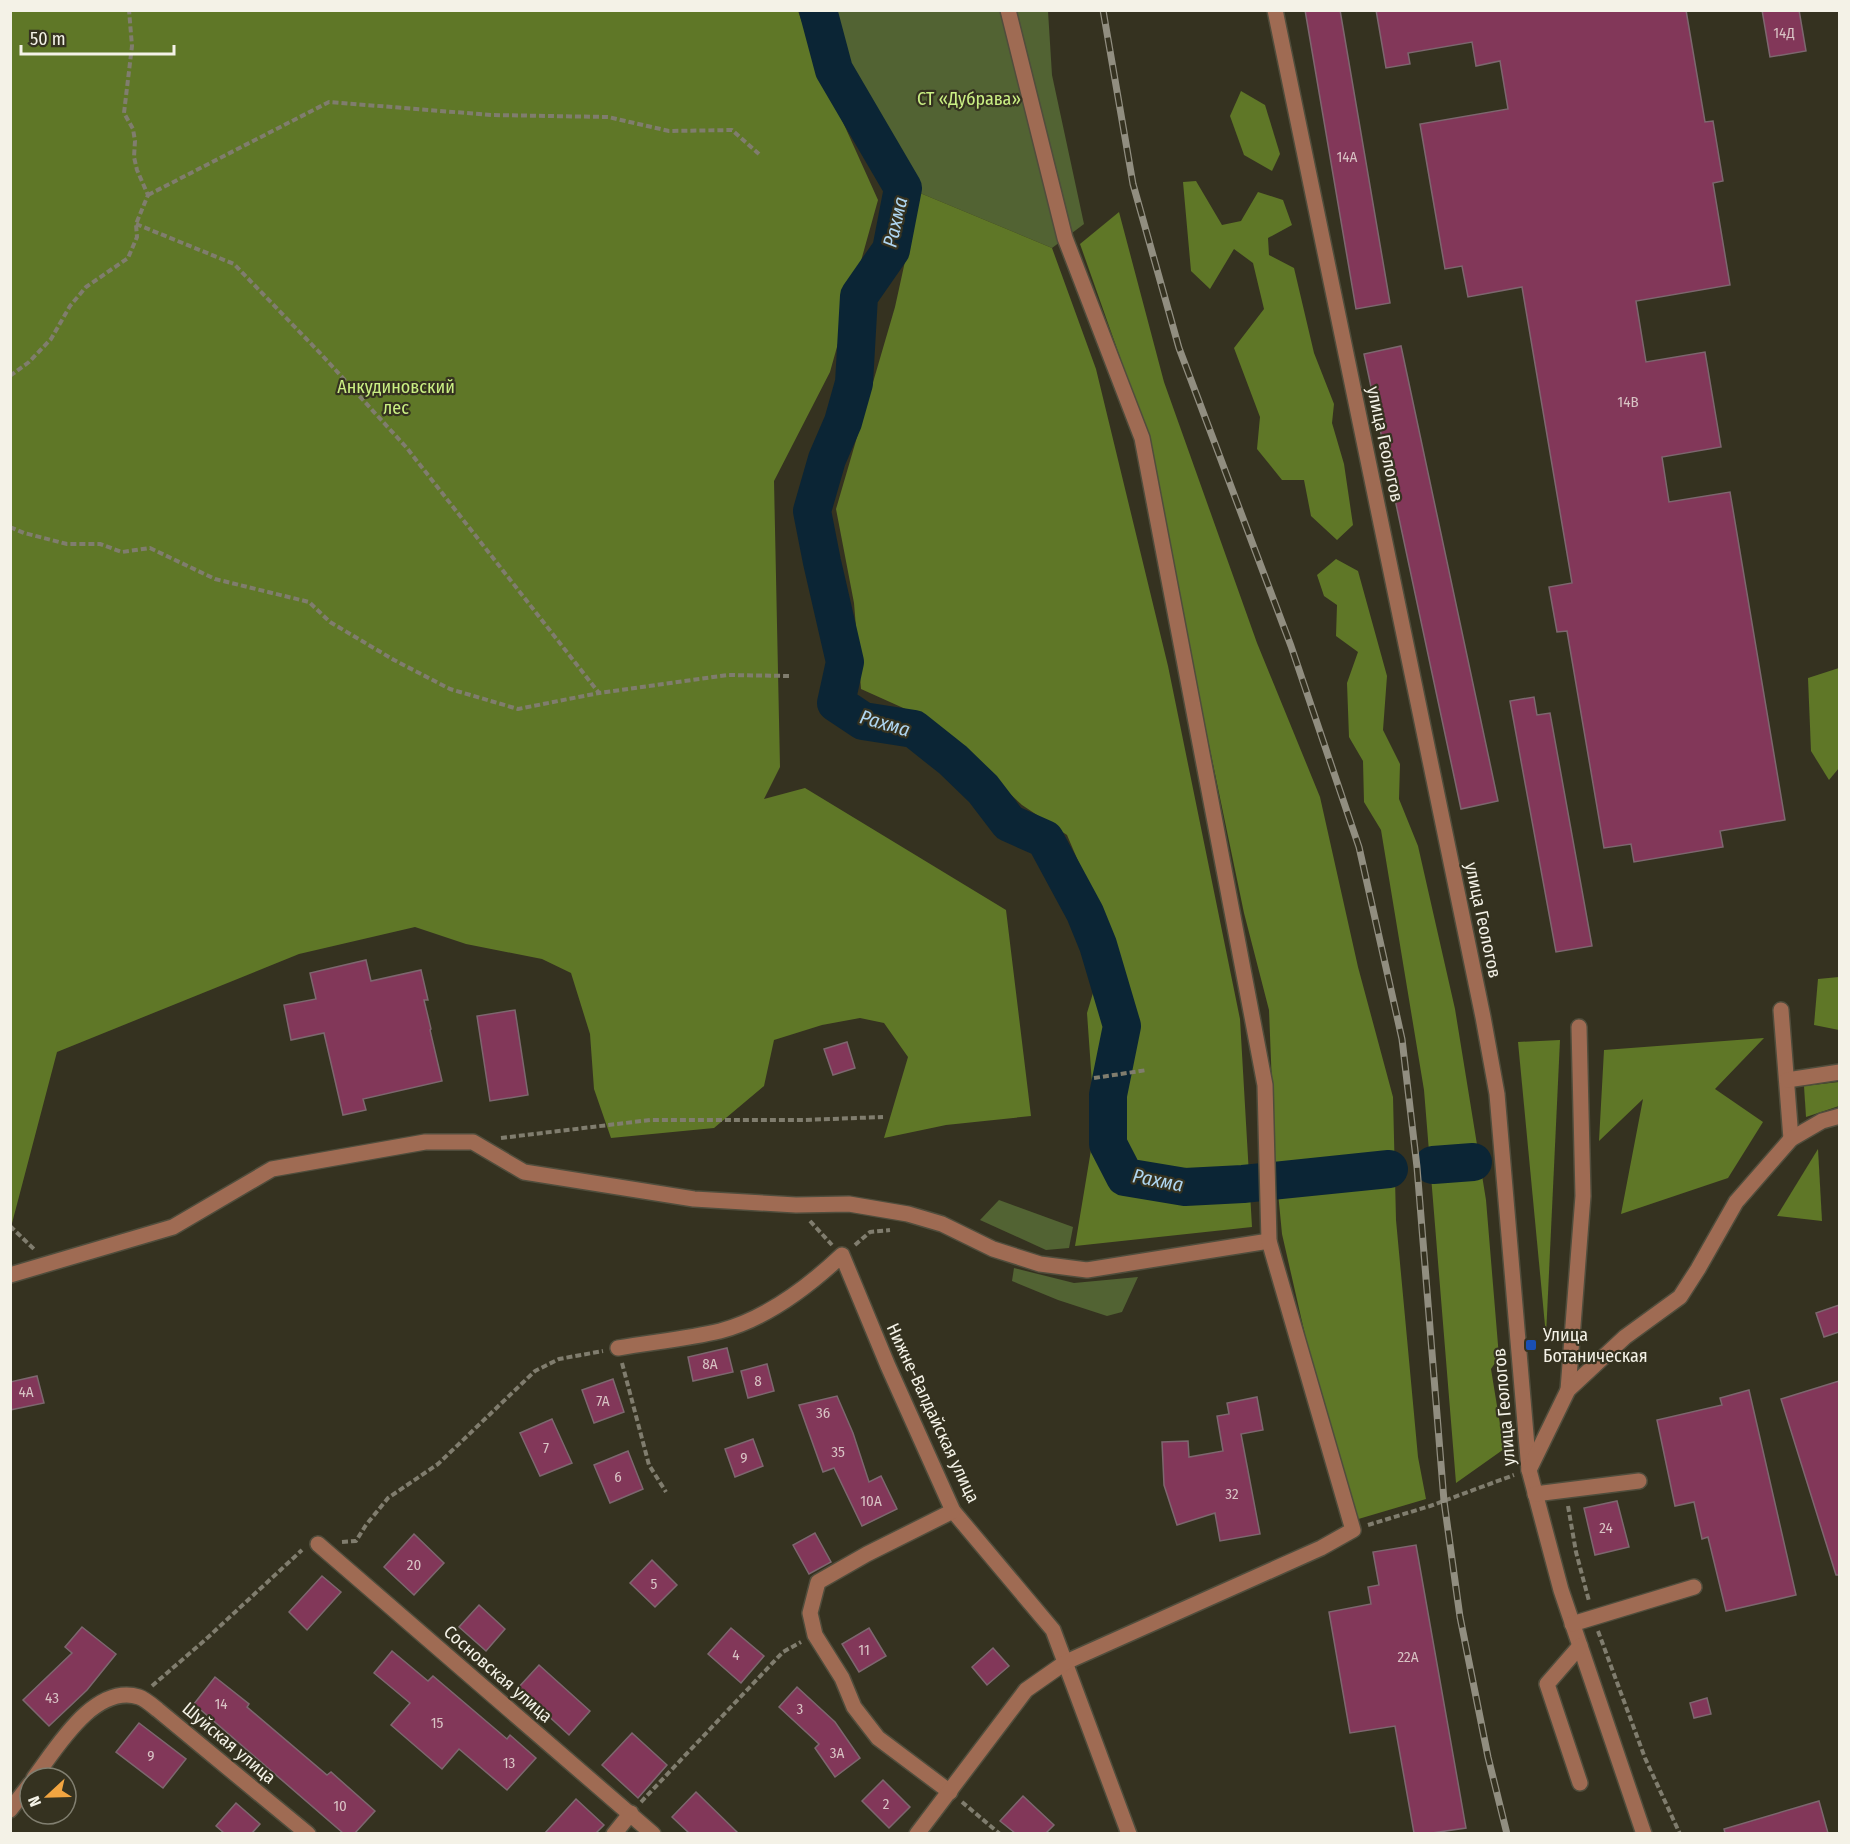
<svg xmlns="http://www.w3.org/2000/svg" width="1850" height="1844" viewBox="0 0 1850 1844" font-family="'Fira Sans Condensed',sans-serif">
<style>
.green{fill:#526333}
.forest{fill:#5f7727}
.lines{fill:none;stroke-linecap:round;stroke-linejoin:round}
.river{stroke:#0b2535;stroke-width:38}
.building{fill:#823759;stroke:#7d676f;stroke-width:1.5}
.minor-casing{stroke:#504d3c;stroke-width:18}
.path{stroke:#807d6e;stroke-width:4;stroke-dasharray:6 3;stroke-linecap:butt}
.minor{stroke:#9f6b53;stroke-width:15}
.rail-casing{stroke:#918e80;stroke-width:7}
.rail{stroke:#353220;stroke-width:4.5;stroke-dasharray:14;stroke-linecap:butt}
.transit-dot{fill:#1a4fb4;stroke:#353220;stroke-width:2}
.labels{text-anchor:middle;dominant-baseline:central;stroke-width:4.5;stroke-linejoin:round;paint-order:stroke}
.number-label{font-size:15px;fill:#d8c3c4}
.park-label{font-size:18px;fill:#cbf084;stroke:#353220}
.street-label{font-size:18px;fill:#f4f2e7;stroke:#353220}
.poi-label{font-size:18px;fill:#f4f2e7;stroke:#353220;text-anchor:start}
.water-label{font-size:20px;font-style:italic;fill:#afd6f1;stroke:#353220}
</style>
<rect width="100%" height="100%" fill="#353220"/>
<g class="green">
<polygon points="836,11 1048,11 1052,75 1084,224 1052,248 920,193 849,63"/>
<polygon points="999,1200 1073,1227 1069,1248 1046,1250 980,1220"/>
<polygon points="1014,1268 1074,1283 1138,1277 1122,1312 1107,1316 1058,1300 1012,1281"/>
</g>
<g class="forest">
<polygon points="11,10 798,11 819,69 878,200 830,372 774,481 780,767 764,799 805,788 1006,910 1031,1116 946,1125 884,1138 908,1057 884,1023 860,1018 822,1025 774,1040 764,1086 714,1128 611,1138 594,1089 590,1034 571,973 542,959 466,944 415,927 299,954 57,1052 11,1227"/>
<polygon points="1241,91 1265,105 1280,154 1272,171 1244,155 1230,116"/>
<polygon points="1196,181 1222,225 1241,221 1258,192 1283,200 1292,225 1268,238 1269,255 1294,268 1314,353 1334,404 1332,423 1344,464 1353,525 1337,540 1311,516 1304,480 1282,480 1257,449 1260,417 1234,348 1264,309 1253,263 1234,249 1210,289 1191,271 1183,182"/>
<polygon points="920,193 1052,248 1096,369 1168,666 1240,1019 1252,1227 1075,1246 1095,1126 1087,1013 1110,936 1067,835 1022,805 930,720 861,689 854,603 836,509 895,307"/>
<polygon points="1119,212 1164,382 1257,643 1320,797 1358,967 1393,1097 1396,1220 1418,1457 1426,1499 1355,1520 1306,1339 1282,1234 1275,1161 1269,1010 1244,913 1193,668 1151,445 1080,244"/>
<polygon points="1336,559 1358,571 1387,676 1383,730 1400,764 1399,799 1418,846 1455,1009 1486,1200 1499,1357 1491,1369 1504,1449 1456,1483 1424,1090 1381,830 1364,802 1363,761 1349,737 1347,683 1358,652 1336,636 1337,605 1324,596 1317,575"/>
<polygon points="1839,668 1839,768 1829,780 1811,751 1808,678"/>
<polygon points="1839,977 1839,1030 1814,1025 1818,979"/>
<polygon points="1764,1038 1715,1089 1763,1122 1728,1178 1621,1214 1643,1099 1599,1141 1604,1050"/>
<polygon points="1560,1040 1546,1336 1518,1042"/>
<polygon points="1839,1082 1839,1106 1806,1117 1804,1086"/>
<polygon points="1818,1149 1822,1221 1777,1216"/>
</g>
<g class="lines">
<g class="river">
<polyline points="818,10 834,70 903,188 891,250 859,296 854,383 843,422 827,459 812,511 822,562 845,662 836,703 863,721 914,729 953,760 983,789 1009,823 1045,839 1085,913 1098,945 1122,1026 1108,1095 1108,1144 1125,1177 1185,1187 1243,1184 1389,1169"/>
<polyline points="1433,1165 1473,1162"/>
</g>
</g>
<g class="building">
<polygon points="1305,10 1340,10 1390,303 1356,309"/>
<polygon points="1376,10 1686,10 1705,122 1713,121 1723,181 1713,183 1730,285 1636,301 1646,362 1705,352 1721,447 1662,457 1669,502 1730,492 1785,820 1720,831 1723,847 1634,862 1631,844 1604,848 1567,631 1557,632 1549,587 1572,583 1522,287 1468,297 1462,266 1445,269 1420,124 1508,109 1500,61 1476,66 1472,42 1408,53 1410,64 1386,68"/>
<polygon points="1762,10 1799,10 1806,51 1770,57"/>
<polygon points="1401,346 1498,801 1461,809 1364,354"/>
<polygon points="1534,697 1537,715 1550,713 1592,946 1556,952 1510,701"/>
<polygon points="366,960 371,981 421,970 428,1000 424,1000 431,1029 430,1030 442,1081 363,1099 366,1110 343,1115 324,1033 291,1040 284,1005 316,999 310,973"/>
<polygon points="515,1010 528,1095 490,1101 477,1016"/>
<polygon points="847,1042 855,1068 833,1075 824,1049"/>
<polygon points="1839,1305 1839,1332 1824,1337 1816,1313"/>
<polygon points="727,1348 733,1372 693,1381 688,1357"/>
<polygon points="767,1364 774,1391 748,1398 741,1371"/>
<polygon points="37,1376 44,1403 10,1410 10,1382"/>
<polygon points="613,1379 624,1412 594,1423 582,1390"/>
<polygon points="1839,1381 1839,1575 1836,1575 1781,1399"/>
<polygon points="1749,1390 1796,1595 1726,1611 1708,1537 1702,1539 1694,1502 1675,1506 1657,1420 1722,1405 1720,1398"/>
<polygon points="837,1396 853,1433 869,1482 881,1476 897,1509 862,1526 834,1468 823,1472 799,1405"/>
<polygon points="1257,1397 1263,1430 1241,1434 1260,1534 1220,1541 1215,1513 1177,1525 1164,1485 1162,1442 1188,1441 1189,1457 1223,1451 1217,1416 1229,1414 1227,1403"/>
<polygon points="552,1419 572,1463 540,1476 520,1433"/>
<polygon points="753,1439 763,1466 735,1477 725,1449"/>
<polygon points="628,1451 643,1489 610,1503 594,1465"/>
<polygon points="1617,1501 1629,1547 1595,1555 1584,1508"/>
<polygon points="815,1533 831,1562 809,1574 793,1545"/>
<polygon points="414,1534 444,1563 414,1595 384,1567"/>
<polygon points="1416,1545 1466,1828 1432,1833 1414,1833 1395,1726 1350,1733 1329,1612 1371,1604 1368,1587 1379,1585 1373,1552"/>
<polygon points="652,1560 677,1585 655,1607 630,1583"/>
<polygon points="322,1576 341,1592 307,1630 289,1612"/>
<polygon points="479,1605 505,1629 486,1651 459,1627"/>
<polygon points="82,1627 116,1654 87,1690 49,1726 23,1700 72,1653 65,1647"/>
<polygon points="731,1628 764,1656 741,1683 708,1654"/>
<polygon points="869,1628 886,1656 859,1672 842,1644"/>
<polygon points="993,1648 1009,1666 987,1685 972,1667"/>
<polygon points="392,1651 428,1681 433,1676 507,1739 510,1735 536,1758 507,1790 459,1749 442,1769 391,1725 410,1703 374,1673"/>
<polygon points="539,1665 590,1711 569,1735 518,1688"/>
<polygon points="215,1677 249,1704 247,1707 327,1775 331,1772 375,1811 355,1833 343,1833 194,1704"/>
<polygon points="797,1687 835,1722 860,1758 835,1777 815,1748 819,1744 779,1707"/>
<polygon points="1707,1698 1711,1714 1694,1718 1690,1703"/>
<polygon points="139,1723 186,1759 163,1788 116,1752"/>
<polygon points="632,1733 667,1765 638,1798 602,1765"/>
<polygon points="883,1780 910,1807 889,1828 862,1801"/>
<polygon points="696,1792 738,1833 689,1833 672,1817"/>
<polygon points="1023,1796 1054,1825 1046,1833 1015,1833 1000,1821"/>
<polygon points="576,1799 604,1825 596,1833 545,1833"/>
<polygon points="1819,1801 1828,1833 1725,1833 1724,1829"/>
<polygon points="236,1803 260,1824 252,1833 224,1833 216,1826"/>
</g>
<g class="lines">
<defs>
<g id="minor">
<polyline points="1275,10 1483,1017 1497,1094 1529,1470 1561,1590 1644,1834"/>
<polyline points="1781,1010 1791,1139"/>
<polyline points="1787,1080 1840,1072"/>
<polyline points="10,1275 173,1227 272,1169 425,1142 473,1142 524,1172 694,1199 796,1205 849,1204 908,1214 942,1224 993,1249 1040,1264 1087,1270 1269,1241"/>
<path d="M618 1348C652 1342 687 1339 720 1331 766 1319 808 1287 842 1255L888 1366 953 1511 1053 1630 1129 1834"/>
<polyline points="1568,1390 1583,1196 1579,1027"/>
<polyline points="1529,1470 1568,1390 1625,1337 1680,1297 1698,1269 1736,1202 1791,1139 1822,1121 1840,1116"/>
<polyline points="1535,1494 1639,1481"/>
<polyline points="318,1544 653,1834"/>
<polyline points="1572,1624 1694,1587"/>
<polyline points="1580,1646 1547,1684 1580,1783"/>
<path d="M34 1778C56 1749 94 1683 139 1697 145 1699 153 1706 158 1710L308 1834"/>
<polyline points="950,1792 878,1738 854,1707 842,1678 815,1635 810,1613 818,1582 867,1554 953,1511"/>
<polyline points="10,1810 30,1784"/>
<polyline points="614,1834 631,1813"/>
<polyline points="917,1834 1026,1690 1066,1662 1321,1548 1353,1530 1269,1241 1265,1085 1142,438 1065,238 1008,10"/>
</g>
</defs>
<use href="#minor" class="minor-casing"/>
<g class="path">
<polyline points="148,195 329,102 491,115 608,117 669,131 732,130 759,154"/>
<polyline points="136,224 234,264 320,353 406,447 599,693 728,675 789,676"/>
<polyline points="10,376 29,362 51,339 70,306 86,287 128,258 137,237 136,224 148,195 137,170 134,157 135,141 133,129 124,113 132,46 129,10"/>
<polyline points="10,527 24,533 67,544 100,544 122,552 150,548 215,579 309,602 330,622 394,660 450,689 518,709 599,693"/>
<polyline points="1094,1078 1147,1070"/>
<polyline points="501,1138 650,1120 803,1120 883,1117"/>
<polyline points="810,1221 832,1245"/>
<polyline points="10,1226 36,1251"/>
<polyline points="855,1245 870,1232 890,1230"/>
<polyline points="622,1363 649,1465 666,1492"/>
<polyline points="1568,1506 1576,1552 1589,1601"/>
<polyline points="1368,1525 1430,1506 1514,1475"/>
<polyline points="342,1542 356,1541 366,1525 388,1498 438,1464 535,1371 559,1359 603,1351"/>
<polyline points="1598,1631 1645,1758 1680,1834"/>
<polyline points="152,1686 205,1640 302,1550"/>
<polyline points="641,1802 783,1652 801,1642"/>
<polyline points="962,1802 1000,1834"/>
</g>
<use href="#minor" class="minor"/>
<defs>
<polyline id="rail" points="1103,10 1133,184 1179,348 1291,646 1359,847 1402,1039 1417,1167 1444,1501 1460,1617 1488,1757 1507,1834"/>
</defs>
<use href="#rail" class="rail-casing"/>
<use href="#rail" class="rail"/>
</g>
<rect class="transit-dot" x="1525" y="1339" width="12" height="12" rx="3"/>
<g class="labels">
<g class="number-label">
<text x="1784" y="33">14Д</text>
<text x="1347" y="157">14А</text>
<text x="1628" y="402">14В</text>
<text x="710" y="1364">8А</text>
<text x="758" y="1381">8</text>
<text x="26" y="1392">4А</text>
<text x="603" y="1401">7А</text>
<text x="823" y="1413">36</text>
<text x="546" y="1448">7</text>
<text x="838" y="1452">35</text>
<text x="744" y="1458">9</text>
<text x="618" y="1477">6</text>
<text x="1232" y="1494">32</text>
<text x="871" y="1501">10А</text>
<text x="1606" y="1528">24</text>
<text x="414" y="1565">20</text>
<text x="654" y="1584">5</text>
<text x="864" y="1650">11</text>
<text x="736" y="1655">4</text>
<text x="1408" y="1657">22А</text>
<text x="52" y="1698">43</text>
<text x="221" y="1704">14</text>
<text x="800" y="1709">3</text>
<text x="437" y="1723">15</text>
<text x="837" y="1753">3А</text>
<text x="151" y="1756">9</text>
<text x="509" y="1763">13</text>
<text x="886" y="1804">2</text>
<text x="340" y="1806">10</text>
</g>
<g class="park-label">
<text x="969" y="99">СТ «Дубрава»</text>
<text x="396" y="387">Анкудиновский<tspan x="396" dy="21">лес</tspan></text>
</g>
<g class="street-label">
<text transform="translate(1385 444) rotate(78)">улица Геологов</text>
<text transform="translate(1483 920) rotate(78)">улица Геологов</text>
<text transform="translate(1504 1407) rotate(-95)">улица Геологов</text>
<text transform="translate(933 1413) rotate(65)">Нижне-Валдайская улица</text>
<text transform="translate(498 1674) rotate(41)">Сосновская улица</text>
<text transform="translate(229 1743) rotate(40)">Шуйская улица</text>
</g>
<g class="poi-label">
<text x="1543" y="1335">Улица<tspan x="1543" dy="21">Ботаническая</tspan></text>
</g>
<g class="water-label">
<text transform="translate(895 222) rotate(-77)">Рахма</text>
<text transform="translate(885 723) rotate(16)">Рахма</text>
<text transform="translate(1158 1180) rotate(11)">Рахма</text>
</g>
</g>
<rect width="1850" height="1844" fill="none" stroke="#f4f2e7" stroke-width="24"/>
<g transform="translate(48 1796) rotate(248)"><circle r="28" fill="#353220" stroke="#817f70" stroke-width="1.5"/>
<path d="M0-4.5L10 22L0 15L-10 22Z" fill="#f2a541"/>
<text y="-9" font-size="16" font-weight="bold" text-anchor="middle" fill="#f4f2e7">N</text>
</g>
<path d="M21 45v9h153v-9" fill="none" stroke="#f4f2e7" stroke-width="3"/>
<text x="30" y="45" font-size="18" fill="#f4f2e7" stroke="#353220" stroke-width="4.5" paint-order="stroke">50 m</text>
</svg>
